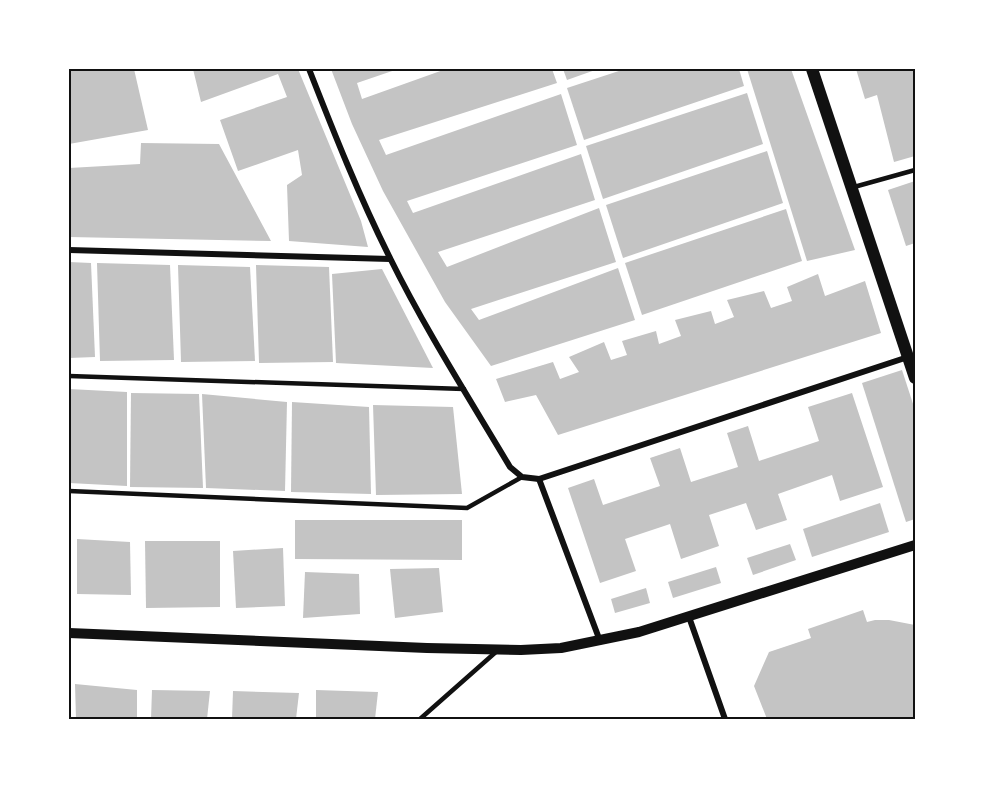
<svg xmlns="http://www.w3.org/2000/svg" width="984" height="788" viewBox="0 0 984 788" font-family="'Fira Sans',sans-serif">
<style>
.building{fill:#c4c4c4}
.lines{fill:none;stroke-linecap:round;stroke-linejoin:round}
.service{stroke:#111;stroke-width:4.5}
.minor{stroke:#111;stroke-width:6}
.tertiary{stroke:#111;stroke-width:10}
.secondary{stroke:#111;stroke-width:12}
.neatline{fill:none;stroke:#111;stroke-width:2}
</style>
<rect width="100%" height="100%" fill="#fff"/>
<g class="building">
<polygon points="69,69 134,69 148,130 69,144"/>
<polygon points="193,69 298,69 361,221 368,247 289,241 287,185 302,175 298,150 238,171 220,120 287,97 278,74 201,102"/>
<polygon points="331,69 398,69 357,83 362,99 446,69 552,69 557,83 379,140 386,155 561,94 577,145 407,201 413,213 581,154 595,200 438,252 447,267 599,208 616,262 471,309 479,320 618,268 635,320 491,366 445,302 383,191 352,124"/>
<polygon points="563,69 598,69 567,80"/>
<polygon points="625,69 739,69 744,86 584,140 567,88"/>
<polygon points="747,69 791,69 855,250 807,261"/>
<polygon points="856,69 915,69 915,156 894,162 877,95 865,99"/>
<polygon points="747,93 763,144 603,199 586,146"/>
<polygon points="141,143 219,144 271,241 69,237 69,168 140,164"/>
<polygon points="767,151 783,203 623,258 606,205"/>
<polygon points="915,181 915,243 906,246 888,190"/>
<polygon points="786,209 802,261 642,315 625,263"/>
<polygon points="69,262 91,263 95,357 69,358"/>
<polygon points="97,263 170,265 174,360 100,361"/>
<polygon points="178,265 250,267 255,361 181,362"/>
<polygon points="256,265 329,267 333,362 259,363"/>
<polygon points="382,269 433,368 336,363 332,274"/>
<polygon points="818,274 825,296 865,281 881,333 558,435 536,395 505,402 496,379 553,362 560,379 579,372 569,357 604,342 611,360 627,355 622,341 656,331 659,344 681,336 675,320 711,311 715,324 734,317 727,300 764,291 771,308 792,301 787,287"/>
<polygon points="902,370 915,410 915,519 906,522 862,383"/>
<polygon points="69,389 127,392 127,486 69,483"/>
<polygon points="131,393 199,394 203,488 130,487"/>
<polygon points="852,393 883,487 840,501 832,475 778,494 787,520 756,530 746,503 709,515 719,546 681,559 670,524 625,539 636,571 600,583 568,488 594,479 603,505 660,486 650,458 680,448 691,482 738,467 727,433 748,426 759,461 819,441 808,407"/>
<polygon points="202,394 287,402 285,491 206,488"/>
<polygon points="292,402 369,407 371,494 291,492"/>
<polygon points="373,405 453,407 462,494 376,495"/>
<polygon points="880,503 889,532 812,557 803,529"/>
<polygon points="295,520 462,520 462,560 295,559"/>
<polygon points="77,539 130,542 131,595 77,594"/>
<polygon points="145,541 220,541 220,607 146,608"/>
<polygon points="790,544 796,560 753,575 747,558"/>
<polygon points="283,548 285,606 236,608 233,551"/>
<polygon points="716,567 721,583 673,598 668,582"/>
<polygon points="439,568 443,612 395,618 390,569"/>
<polygon points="305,572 359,574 360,614 303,618"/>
<polygon points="646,588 650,603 615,613 611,599"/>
<polygon points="863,610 867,622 875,620 889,620 915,625 915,719 767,719 754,686 769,652 811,638 808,629"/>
<polygon points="75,684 137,690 137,719 76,719"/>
<polygon points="152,690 210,691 207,719 151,719"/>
<polygon points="316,690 378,692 375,719 316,719"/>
<polygon points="233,691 299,693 296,719 232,719"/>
</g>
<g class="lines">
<g class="service">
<polyline points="854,187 915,170"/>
<polyline points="69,376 464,389"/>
<polyline points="69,491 467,508 522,477"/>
<polyline points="420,719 497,651"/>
</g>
<g class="minor">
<path d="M309 69C334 133 359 196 390 258 425 329 469 398 510 467L522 477 539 479 908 357"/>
<polyline points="69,250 390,259"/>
<polyline points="539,479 600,641"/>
<polyline points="689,617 725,719"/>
</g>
<polyline class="tertiary" points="69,633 427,648 521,650 561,648 639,632 915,545"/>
<polyline class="secondary" points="812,69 915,378"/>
</g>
<rect width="984" height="788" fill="none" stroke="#ffffff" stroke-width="141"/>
<rect x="70" y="70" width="844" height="648" class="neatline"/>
</svg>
